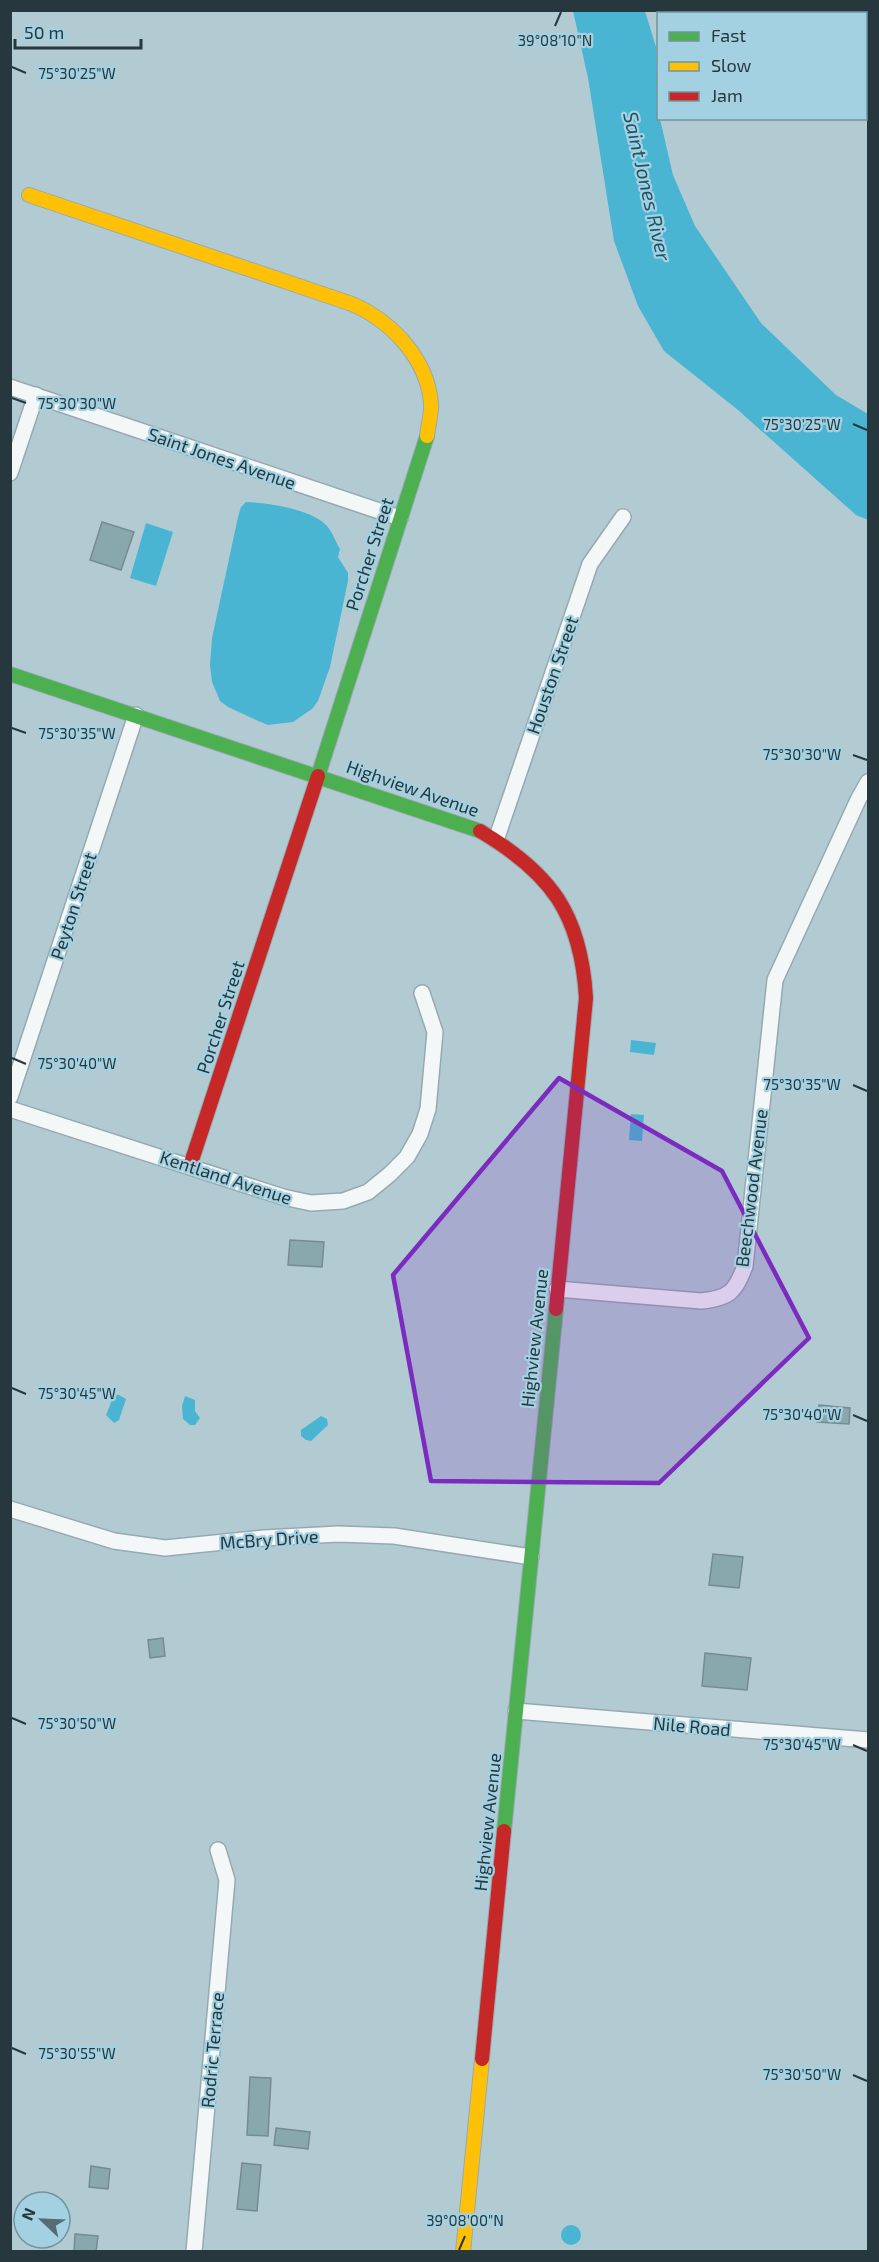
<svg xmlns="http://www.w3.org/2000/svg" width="879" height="2262" viewBox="0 0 879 2262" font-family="'Exo 2',sans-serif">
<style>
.water{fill:#4ab5d2}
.building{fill:#89a8ae;stroke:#778b8f;stroke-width:1.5}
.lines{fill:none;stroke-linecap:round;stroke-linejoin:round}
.street-casing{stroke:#96a9b0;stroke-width:18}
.fast-casing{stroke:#96a9b0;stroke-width:16}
.slow-casing{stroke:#96a9b0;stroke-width:16}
.jam-casing{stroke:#96a9b0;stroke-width:16}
.street{stroke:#f3f7f8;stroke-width:15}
.fast{stroke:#4caf50;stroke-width:14}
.slow{stroke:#ffc107;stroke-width:14}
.jam{stroke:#c62828;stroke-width:14}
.marked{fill:#7b2cbf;fill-opacity:0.2;stroke:#7b2cbf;stroke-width:4.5;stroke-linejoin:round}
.ticks{fill:none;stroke:#26383e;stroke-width:2}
.labels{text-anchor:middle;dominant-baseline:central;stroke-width:4.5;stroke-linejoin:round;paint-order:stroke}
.street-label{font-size:18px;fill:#26383e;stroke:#a4d1e1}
.water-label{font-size:20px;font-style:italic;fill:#1f5363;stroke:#a4d1e1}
.ticks-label{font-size:15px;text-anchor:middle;fill:#26383e;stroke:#a4d1e1;stroke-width:4.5;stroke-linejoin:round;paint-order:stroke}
</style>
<rect width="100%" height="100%" fill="#b2cbd3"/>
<g class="water">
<polygon points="573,11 645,11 656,47 658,118 660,119 673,175 695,226 761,323 836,395 868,414 868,520 856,515 738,410 664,351 638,306 614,241 588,78"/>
<path d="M246 502C269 503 309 509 325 524 332 530 335 541 340 549L338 557 348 573V581L330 667 318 701 312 709 293 722 268 725 256 720 228 707 220 701 212 682 210 665 212 638 238 517 241 507Z"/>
<polygon points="146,523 173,532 156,586 130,578"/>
<polygon points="631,1040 656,1043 654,1055 630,1052"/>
<polygon points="631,1114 644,1115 642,1141 629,1140"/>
<polygon points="114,1395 119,1395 126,1399 119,1420 114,1423 106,1415"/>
<polygon points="185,1396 195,1400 195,1411 200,1418 195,1425 190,1425 183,1419 182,1406"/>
<polygon points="321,1416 327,1419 328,1425 311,1441 306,1440 301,1436 301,1430"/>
<circle cx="571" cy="2235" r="10"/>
</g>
<g class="building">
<polygon points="102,522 134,532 121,570 90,560"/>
<polygon points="290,1240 324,1242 322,1267 288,1265"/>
<polygon points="819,1405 850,1408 849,1424 817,1422"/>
<polygon points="713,1554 743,1557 739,1588 709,1585"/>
<polygon points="163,1638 165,1656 150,1658 148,1640"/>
<polygon points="705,1653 751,1658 747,1690 702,1686"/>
<polygon points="250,2077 271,2078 268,2136 247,2135"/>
<polygon points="276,2128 310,2132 308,2149 274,2145"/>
<polygon points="242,2163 261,2165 257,2211 237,2209"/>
<polygon points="91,2166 110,2169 108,2189 89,2187"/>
<polygon points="75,2234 98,2236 96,2252 74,2252"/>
</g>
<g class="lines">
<defs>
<g id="street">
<polyline points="10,387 400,518"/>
<polyline points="10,473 36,395"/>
<polyline points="496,840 590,564 623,517"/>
<polyline points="10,1097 136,715"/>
<polyline points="10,1109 283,1197 311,1203 343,1201 368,1192 390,1174 407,1157 420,1134 428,1109 435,1032 422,993"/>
<path d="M557 1289 701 1301C730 1298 735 1292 745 1266L775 980 858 800 868 782"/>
<polyline points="10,1509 114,1541 165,1548 264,1538 338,1534 394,1536 531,1557"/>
<polyline points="516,1711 868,1740"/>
<polyline points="194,2252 227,1880 218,1850"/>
</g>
<g id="fast">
<polyline points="10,674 480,831"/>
<polyline points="318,776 427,436"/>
<polyline points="504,1831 556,1309"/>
</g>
<g id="slow">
<path d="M29 195 352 304C391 321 427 358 431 403 432 413 428 425 427 436"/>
<polyline points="463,2252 482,2059"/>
</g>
<g id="jam">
<path d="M480 831C551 873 581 914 586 998L556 1309"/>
<polyline points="190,1166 318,776"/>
<polyline points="482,2059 504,1831"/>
</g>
</defs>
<use href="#street" class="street-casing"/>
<use href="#fast" class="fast-casing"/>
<use href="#slow" class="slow-casing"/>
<use href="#jam" class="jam-casing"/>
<use href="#street" class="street"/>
<use href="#fast" class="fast"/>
<use href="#slow" class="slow"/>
<use href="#jam" class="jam"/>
</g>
<path class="marked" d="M559 1078 722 1171 809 1338 659 1483 431 1481 393 1275Z"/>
<path class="ticks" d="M555 26 561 12M12 67 26 73M12 398 26 403M853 424 867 430M12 728 26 733M853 755 867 760M12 1058 26 1064M853 1085 867 1091M12 1388 26 1394M853 1415 867 1421M12 1718 26 1724M853 1745 867 1751M12 2048 26 2054M853 2075 867 2081M459 2250 465 2236"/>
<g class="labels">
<g class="street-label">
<text transform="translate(222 458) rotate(19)">Saint Jones Avenue</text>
<text transform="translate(369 554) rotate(-72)">Porcher Street</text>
<text transform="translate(552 675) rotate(-71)">Houston Street</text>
<text transform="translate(413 788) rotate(19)">Highview Avenue</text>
<text transform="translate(73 906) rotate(-72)">Peyton Street</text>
<text transform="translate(220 1017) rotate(-72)">Porcher Street</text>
<text transform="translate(226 1177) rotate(18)">Kentland Avenue</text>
<text transform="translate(751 1188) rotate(-83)">Beechwood Avenue</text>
<text transform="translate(534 1338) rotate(-84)">Highview Avenue</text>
<text transform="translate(269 1539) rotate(-4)">McBry Drive</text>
<text transform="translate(692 1726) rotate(5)">Nile Road</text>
<text transform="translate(487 1822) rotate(-84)">Highview Avenue</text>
<text transform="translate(212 2050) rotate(-85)">Rodric Terrace</text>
</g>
<g class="water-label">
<text transform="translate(648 186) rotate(77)">Saint Jones River</text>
</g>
</g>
<g class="ticks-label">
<text x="555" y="46">39°08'10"N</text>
<text x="77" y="79">75°30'25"W</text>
<text x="77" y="409">75°30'30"W</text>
<text x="802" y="430">75°30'25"W</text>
<text x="77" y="739">75°30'35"W</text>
<text x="802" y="760">75°30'30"W</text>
<text x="77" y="1069">75°30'40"W</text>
<text x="802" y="1090">75°30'35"W</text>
<text x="77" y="1399">75°30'45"W</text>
<text x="802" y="1420">75°30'40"W</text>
<text x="77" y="1729">75°30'50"W</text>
<text x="802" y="1750">75°30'45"W</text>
<text x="77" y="2059">75°30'55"W</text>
<text x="802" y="2080">75°30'50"W</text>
<text x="465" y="2226">39°08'00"N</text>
</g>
<rect width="879" height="2262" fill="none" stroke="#26383e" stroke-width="24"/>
<rect x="657" y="12" width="210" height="108" fill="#a4d1e1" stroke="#7294a0" stroke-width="1.5"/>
<rect x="669" y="32" width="30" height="9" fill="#4caf50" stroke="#7294a0" stroke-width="1.5"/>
<text x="711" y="42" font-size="18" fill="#26383e">Fast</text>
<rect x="669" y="62" width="30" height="9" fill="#ffc107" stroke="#7294a0" stroke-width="1.5"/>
<text x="711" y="72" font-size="18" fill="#26383e">Slow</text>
<rect x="669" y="92" width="30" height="9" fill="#c62828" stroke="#7294a0" stroke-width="1.5"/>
<text x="711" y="102" font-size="18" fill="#26383e">Jam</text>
<g transform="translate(42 2220) rotate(293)"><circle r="28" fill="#a4d1e1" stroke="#7294a0" stroke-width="1.5"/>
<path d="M0-4.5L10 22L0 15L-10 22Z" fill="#576b72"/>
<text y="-9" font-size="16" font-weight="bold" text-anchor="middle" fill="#26383e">N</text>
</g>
<path d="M15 39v9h126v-9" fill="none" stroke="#26383e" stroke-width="3"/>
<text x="24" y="39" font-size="18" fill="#26383e" stroke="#a4d1e1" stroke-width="4.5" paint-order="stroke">50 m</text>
</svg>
